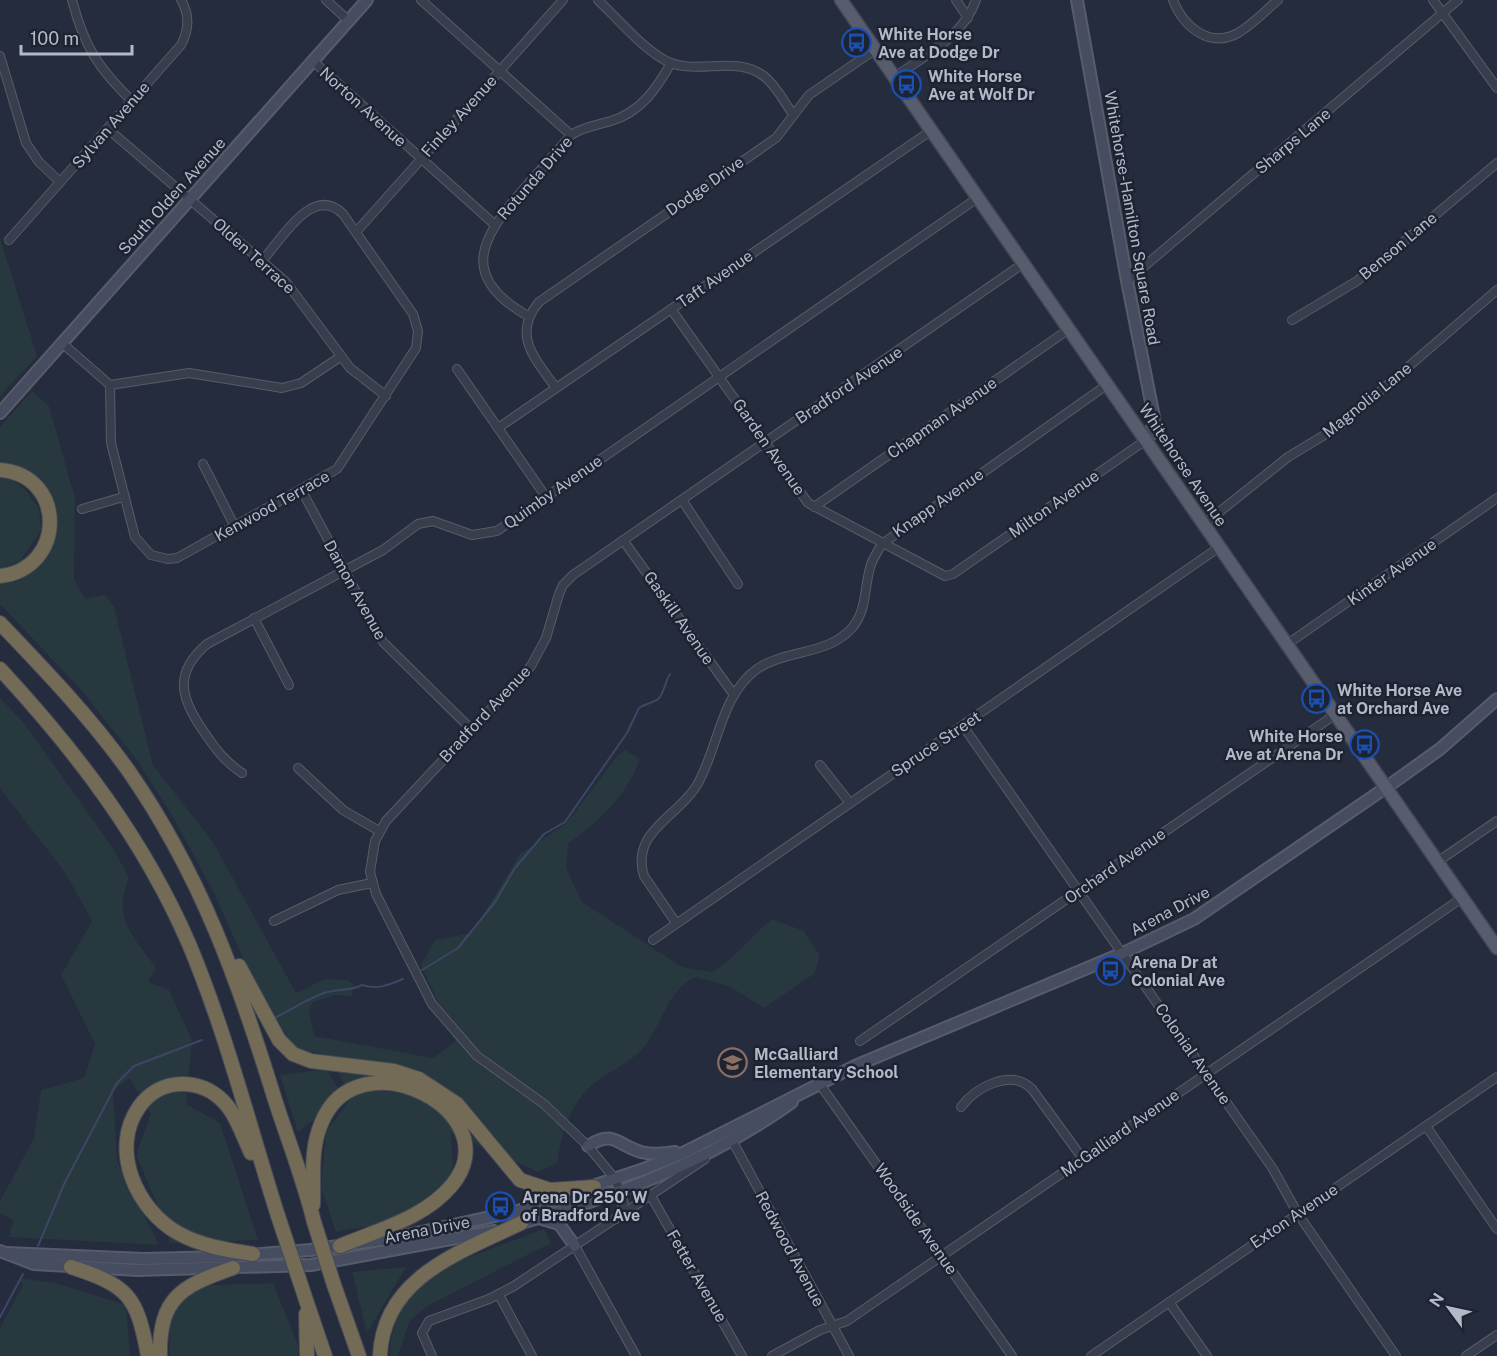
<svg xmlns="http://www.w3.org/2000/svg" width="1497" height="1356" viewBox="0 0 1497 1356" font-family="'Public Sans',sans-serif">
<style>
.green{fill:#27383e}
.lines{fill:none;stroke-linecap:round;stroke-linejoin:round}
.stream{stroke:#3b4765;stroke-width:2}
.street-casing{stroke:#575c6b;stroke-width:10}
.secondary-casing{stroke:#575c6b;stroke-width:14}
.primary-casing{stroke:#424756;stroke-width:15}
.highway-casing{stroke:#444958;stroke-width:16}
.street{stroke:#393e4d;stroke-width:8}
.secondary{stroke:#474d60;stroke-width:10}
.primary{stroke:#575d6d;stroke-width:12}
.highway{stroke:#736b56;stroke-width:14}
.highway-bridge-casing{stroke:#444958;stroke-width:16;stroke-linecap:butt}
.highway-bridge{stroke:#736b56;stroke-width:14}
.labels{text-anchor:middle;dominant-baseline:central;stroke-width:5;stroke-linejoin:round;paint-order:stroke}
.poi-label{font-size:16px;font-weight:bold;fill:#b4b9c8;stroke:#1e2332;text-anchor:start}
.street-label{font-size:16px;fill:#b4b9c8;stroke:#1e2332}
</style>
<rect width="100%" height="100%" fill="#252c3d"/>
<g class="green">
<polygon points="0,238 37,356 0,396"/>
<path d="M32 391 49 406 75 498 74 579 85 599 105 595 114 607 153 765 213 842 296 993 325 979 348 980 353 984 352 996 336 995 313 1002 309 1009 314 1036 433 1058 456 1041 421 965 435 940 472 933 520 854 566 824 617 756 625 750 640 759C626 797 600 820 568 844L566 868 582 902 682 967 712 972C735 959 751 936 772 919L804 931 820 956 814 974 764 1008 729 986 695 977C669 990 663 1020 647 1043 632 1065 603 1072 586 1091 568 1111 561 1138 557 1163L538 1172 451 1133 453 1175 414 1210 375 1225 336 1232 321 1187 326 1132 351 1098 329 1055 293 1048 243 958 213 891 173 817 136 759 82 691 0 604V582C7 581 17 581 22 578 40 567 64 527 56 506 49 487 20 461 0 463V427Z"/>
<polygon points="7,477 24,488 39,509 41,530 20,561 0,568 0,479"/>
<path d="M0 698 24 723 115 851 129 878C112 920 133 935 156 968L148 982 169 990 192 1040 186 1104 220 1123 258 1240 170 1243 161 1214 136 1155 151 1114 129 1078 113 1091 117 1161 159 1245 9 1237 13 1220 0 1213V1201L34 1138 41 1090 84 1078 95 1044 61 975 92 921 66 874 0 788Z"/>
<polygon points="326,1069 338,1088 317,1117 298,1132 280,1075"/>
<path d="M544 1229 551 1243 427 1306 409 1322 398 1356H390C389 1325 409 1286 437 1271 470 1254 509 1243 544 1229Z"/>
<polygon points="406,1267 367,1333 352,1272"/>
<polygon points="19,1278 59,1284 126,1305 130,1356 0,1356 0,1328 23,1285"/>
<polygon points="273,1283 298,1345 298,1356 169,1356 170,1319 184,1286"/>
</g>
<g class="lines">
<g class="stream">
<path d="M422 970 458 948 495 902 515 868 544 834 565 822 627 733 639 708C645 704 651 703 657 700 664 696 665 681 670 674"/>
<path d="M272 1019C290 1011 306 999 324 993 338 988 349 992 362 985 377 990 389 985 403 979"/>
<polyline points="38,1246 65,1182 117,1083 134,1066 202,1040"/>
<polyline points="0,1317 23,1274"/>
</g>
<defs>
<g id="street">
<path d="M72 0C84 46 98 68 132 101"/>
<polyline points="326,0 349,21"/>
<polyline points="421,0 571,135"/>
<path d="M598 0C617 18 647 54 671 63 702 74 738 55 765 77 777 87 784 102 793 114"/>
<polyline points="956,0 968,18"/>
<path d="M1173 0C1183 26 1209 49 1238 33 1253 24 1265 11 1278 0"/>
<polyline points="1433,0 1497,88"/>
<polyline points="0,56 26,143 39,162 60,182"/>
<polyline points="313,61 494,224"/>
<path d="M895 77C925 55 963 37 976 0"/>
<polyline points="108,129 286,282 350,368 386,396"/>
<polyline points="356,232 563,0"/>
<path d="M9 240 181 45C189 30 190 15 181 0"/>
<polyline points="1127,281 1458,0"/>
<polyline points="671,309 808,503 945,576 953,574 1146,440"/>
<path d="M528 316C459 277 480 239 522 191 539 172 555 153 571 135 583 127 597 125 611 121 641 112 657 88 671 63"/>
<polyline points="1292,320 1357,281 1497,163"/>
<path d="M62 343 110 385 111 443 135 537 151 555 168 559 177 558 337 469 416 348 418 331 413 314 343 214C313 183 281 240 262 261"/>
<polyline points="457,369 546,497"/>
<polyline points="110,385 189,373 282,388 301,383 340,357"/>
<path d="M556 388C536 360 511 335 539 302L776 138 809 95 876 49"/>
<polyline points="498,428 932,130"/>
<polyline points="203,464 235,527"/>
<polyline points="302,491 383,642 472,730"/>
<polyline points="682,500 738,584"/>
<polyline points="814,507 1069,329"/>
<polyline points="82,509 123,497"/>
<polyline points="1203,525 1288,457 1341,425 1497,290"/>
<polyline points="623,540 734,695"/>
<polyline points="254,618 289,685"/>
<polyline points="1286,645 1497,498"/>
<polyline points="963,726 1273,1169 1298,1214 1396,1356"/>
<polyline points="820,765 850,803"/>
<polyline points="298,768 343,810 379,831"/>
<path d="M242 773C224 761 214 747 202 729 180 697 174 672 207 644L383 550 418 524 433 521 472 535 497 531 979 197"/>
<polyline points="1437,862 1497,821"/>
<polyline points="274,921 338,890 372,883"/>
<path d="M676 923 644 876C630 832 678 817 697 785 719 747 720 696 757 669 786 649 827 656 852 628 867 610 864 589 870 568 872 559 878 551 882 544L1108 384"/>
<polyline points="653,940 1218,548"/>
<polyline points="860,1041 1336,714"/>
<polyline points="819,1083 1012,1356"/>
<path d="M961 1107C976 1087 1011 1068 1032 1089L1083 1159"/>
<polyline points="1426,1126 1497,1229"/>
<polyline points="733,1142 849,1356"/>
<polyline points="651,1196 742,1356"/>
<polyline points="616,1219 624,1203 620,1191 615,1179 588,1146 544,1104 477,1056 432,1004 376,894 370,872 375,841 386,821 531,666 546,638 559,594 563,585 573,575 1024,263"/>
<polyline points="575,1246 636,1356"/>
<polyline points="499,1295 532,1356"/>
<polyline points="1169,1302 1207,1356"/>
<polyline points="432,1356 422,1333 429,1321 489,1299 514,1286 705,1159"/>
<polyline points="772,1356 820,1330 847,1321 1462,898"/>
<polyline points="1091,1356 1497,1077"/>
<polyline points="1466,1356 1497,1335"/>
</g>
<g id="secondary">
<polyline points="1077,0 1127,281 1154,417 1151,434 1146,440"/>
<polyline points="0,413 367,0"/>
<path d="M588 1146C614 1129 617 1145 641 1152 653 1155 664 1154 675 1152"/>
<polyline points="539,1218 559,1224 575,1246"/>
<path d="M514 1225C612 1198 709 1162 792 1102"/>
<polyline points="0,1251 34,1264 137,1270 311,1265 494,1231"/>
<polyline points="7,1253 144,1259 224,1257 310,1250 389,1239 518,1211 644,1169 683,1153 855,1066 1123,953 1194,919 1394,782 1440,749 1497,699"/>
</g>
<polyline id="primary" points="841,0 1497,948"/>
<g id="highway">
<path d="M0 470C67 475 66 569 0 576"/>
<path d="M0 623C45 670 90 717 128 770 201 875 238 980 275 1100 288 1140 304 1181 314 1222"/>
<path d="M0 669C77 752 144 840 189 944 226 1032 249 1125 278 1216"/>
<polyline points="239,966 279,1040 293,1054 311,1061 394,1071 419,1079 457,1104 520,1180 550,1190 594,1187"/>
<path d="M251 1153C243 1136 236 1114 223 1101 212 1090 197 1084 182 1084 164 1084 149 1093 139 1107 109 1150 137 1210 178 1233 201 1246 227 1250 253 1254"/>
<path d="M313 1205C314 1178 310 1150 321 1124 357 1032 512 1113 452 1185 425 1218 378 1230 340 1246"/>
<path d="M71 1267C129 1286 137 1296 148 1356"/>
<polyline points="334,1285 359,1356"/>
<polyline points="306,1300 325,1356"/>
<polyline points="306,1314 307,1356"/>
<path d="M160 1356C159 1297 182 1286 233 1268"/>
<path d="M380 1356C383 1277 461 1252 521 1223"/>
</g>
</defs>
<use href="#street" class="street-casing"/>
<use href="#secondary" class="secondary-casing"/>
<use href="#primary" class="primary-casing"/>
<use href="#highway" class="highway-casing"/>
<use href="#street" class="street"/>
<use href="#secondary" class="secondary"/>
<use href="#primary" class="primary"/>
<use href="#highway" class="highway"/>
<defs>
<g id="highway-bridge">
<polyline points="278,1216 306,1300"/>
<polyline points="314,1222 334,1285"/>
</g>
</defs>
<use href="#highway-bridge" class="highway-bridge-casing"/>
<use href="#highway-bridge" class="highway-bridge"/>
</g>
<defs>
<symbol id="bus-ring" viewBox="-11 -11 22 22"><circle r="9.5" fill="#1e2332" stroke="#1a4fb4" stroke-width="1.5"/><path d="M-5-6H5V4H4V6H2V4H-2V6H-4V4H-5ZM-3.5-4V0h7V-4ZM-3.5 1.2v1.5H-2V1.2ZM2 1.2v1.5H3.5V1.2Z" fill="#1a4fb4"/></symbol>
<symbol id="school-ring" viewBox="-11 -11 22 22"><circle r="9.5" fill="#1e2332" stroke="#8d6e63" stroke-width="1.5"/><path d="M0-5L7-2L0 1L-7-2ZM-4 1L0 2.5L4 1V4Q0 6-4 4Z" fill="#8d6e63"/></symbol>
</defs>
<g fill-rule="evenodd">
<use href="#bus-ring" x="840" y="26" width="33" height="33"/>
<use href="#bus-ring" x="890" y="68" width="33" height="33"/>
<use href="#bus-ring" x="1300" y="682" width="33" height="33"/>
<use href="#bus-ring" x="1348" y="728" width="33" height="33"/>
<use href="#bus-ring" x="1094" y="954" width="33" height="33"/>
<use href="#school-ring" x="716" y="1046" width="33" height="33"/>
<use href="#bus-ring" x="484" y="1190" width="33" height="33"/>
</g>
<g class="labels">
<g class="poi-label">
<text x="878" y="34">White Horse<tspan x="878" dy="18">Ave at Dodge Dr</tspan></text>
<text x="928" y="76">White Horse<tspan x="928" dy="18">Ave at Wolf Dr</tspan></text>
<text x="1337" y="690">White Horse Ave<tspan x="1337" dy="18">at Orchard Ave</tspan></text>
<text x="1343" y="736" text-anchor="end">White Horse<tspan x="1343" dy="18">Ave at Arena Dr</tspan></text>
<text x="1131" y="962">Arena Dr at<tspan x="1131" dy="18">Colonial Ave</tspan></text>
<text x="754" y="1054">McGalliard<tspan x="754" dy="18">Elementary School</tspan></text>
<text x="522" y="1197">Arena Dr 250' W<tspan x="522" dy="18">of Bradford Ave</tspan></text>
</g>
<g class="street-label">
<text transform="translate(363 107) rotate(42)">Norton Avenue</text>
<text transform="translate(459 116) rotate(-48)">Finley Avenue</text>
<text transform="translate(111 125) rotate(-49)">Sylvan Avenue</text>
<text transform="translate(1293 141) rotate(-40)">Sharps Lane</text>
<text transform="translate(535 178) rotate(-49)">Rotunda Drive</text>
<text transform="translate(705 186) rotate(-35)">Dodge Drive</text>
<text transform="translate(172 196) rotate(-48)">South Olden Avenue</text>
<text transform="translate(1132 218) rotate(80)">Whitehorse-Hamilton Square Road</text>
<text transform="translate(1398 246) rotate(-40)">Benson Lane</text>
<text transform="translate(254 256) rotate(42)">Olden Terrace</text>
<text transform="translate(715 279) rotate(-35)">Taft Avenue</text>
<text transform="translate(849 385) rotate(-34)">Bradford Avenue</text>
<text transform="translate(1367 400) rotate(-39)">Magnolia Lane</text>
<text transform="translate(942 418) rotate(-35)">Chapman Avenue</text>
<text transform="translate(769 447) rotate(55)">Garden Avenue</text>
<text transform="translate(1183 465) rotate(56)">Whitehorse Avenue</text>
<text transform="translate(553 492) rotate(-35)">Quimby Avenue</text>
<text transform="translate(938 503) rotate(-35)">Knapp Avenue</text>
<text transform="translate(1054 504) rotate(-35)">Milton Avenue</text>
<text transform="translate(272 506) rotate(-29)">Kenwood Terrace</text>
<text transform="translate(1392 572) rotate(-35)">Kinter Avenue</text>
<text transform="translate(355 590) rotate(61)">Damon Avenue</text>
<text transform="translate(679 618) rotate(55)">Gaskill Avenue</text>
<text transform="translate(485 714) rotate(-47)">Bradford Avenue</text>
<text transform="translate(936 744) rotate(-34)">Spruce Street</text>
<text transform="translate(1115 866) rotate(-35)">Orchard Avenue</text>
<text transform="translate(1170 911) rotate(-28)">Arena Drive</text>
<text transform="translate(1193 1054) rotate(55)">Colonial Avenue</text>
<text transform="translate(1120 1133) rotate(-35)">McGalliard Avenue</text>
<text transform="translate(1294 1216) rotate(-34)">Exton Avenue</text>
<text transform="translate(916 1219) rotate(55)">Woodside Avenue</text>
<text transform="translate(427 1230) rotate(-11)">Arena Drive</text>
<text transform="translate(790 1249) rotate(62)">Redwood Avenue</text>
<text transform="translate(697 1276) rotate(60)">Fetter Avenue</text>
</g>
</g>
<g transform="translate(1449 1308) rotate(303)" stroke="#1e2332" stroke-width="4.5" paint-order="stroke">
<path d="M0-4.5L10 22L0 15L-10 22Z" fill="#b4b9c8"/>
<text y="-9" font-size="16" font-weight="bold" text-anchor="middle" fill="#b4b9c8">N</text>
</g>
<path d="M21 45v9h111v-9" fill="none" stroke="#b4b9c8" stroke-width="3"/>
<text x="30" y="45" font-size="18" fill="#b4b9c8" stroke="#1e2332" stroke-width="4.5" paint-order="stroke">100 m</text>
</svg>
